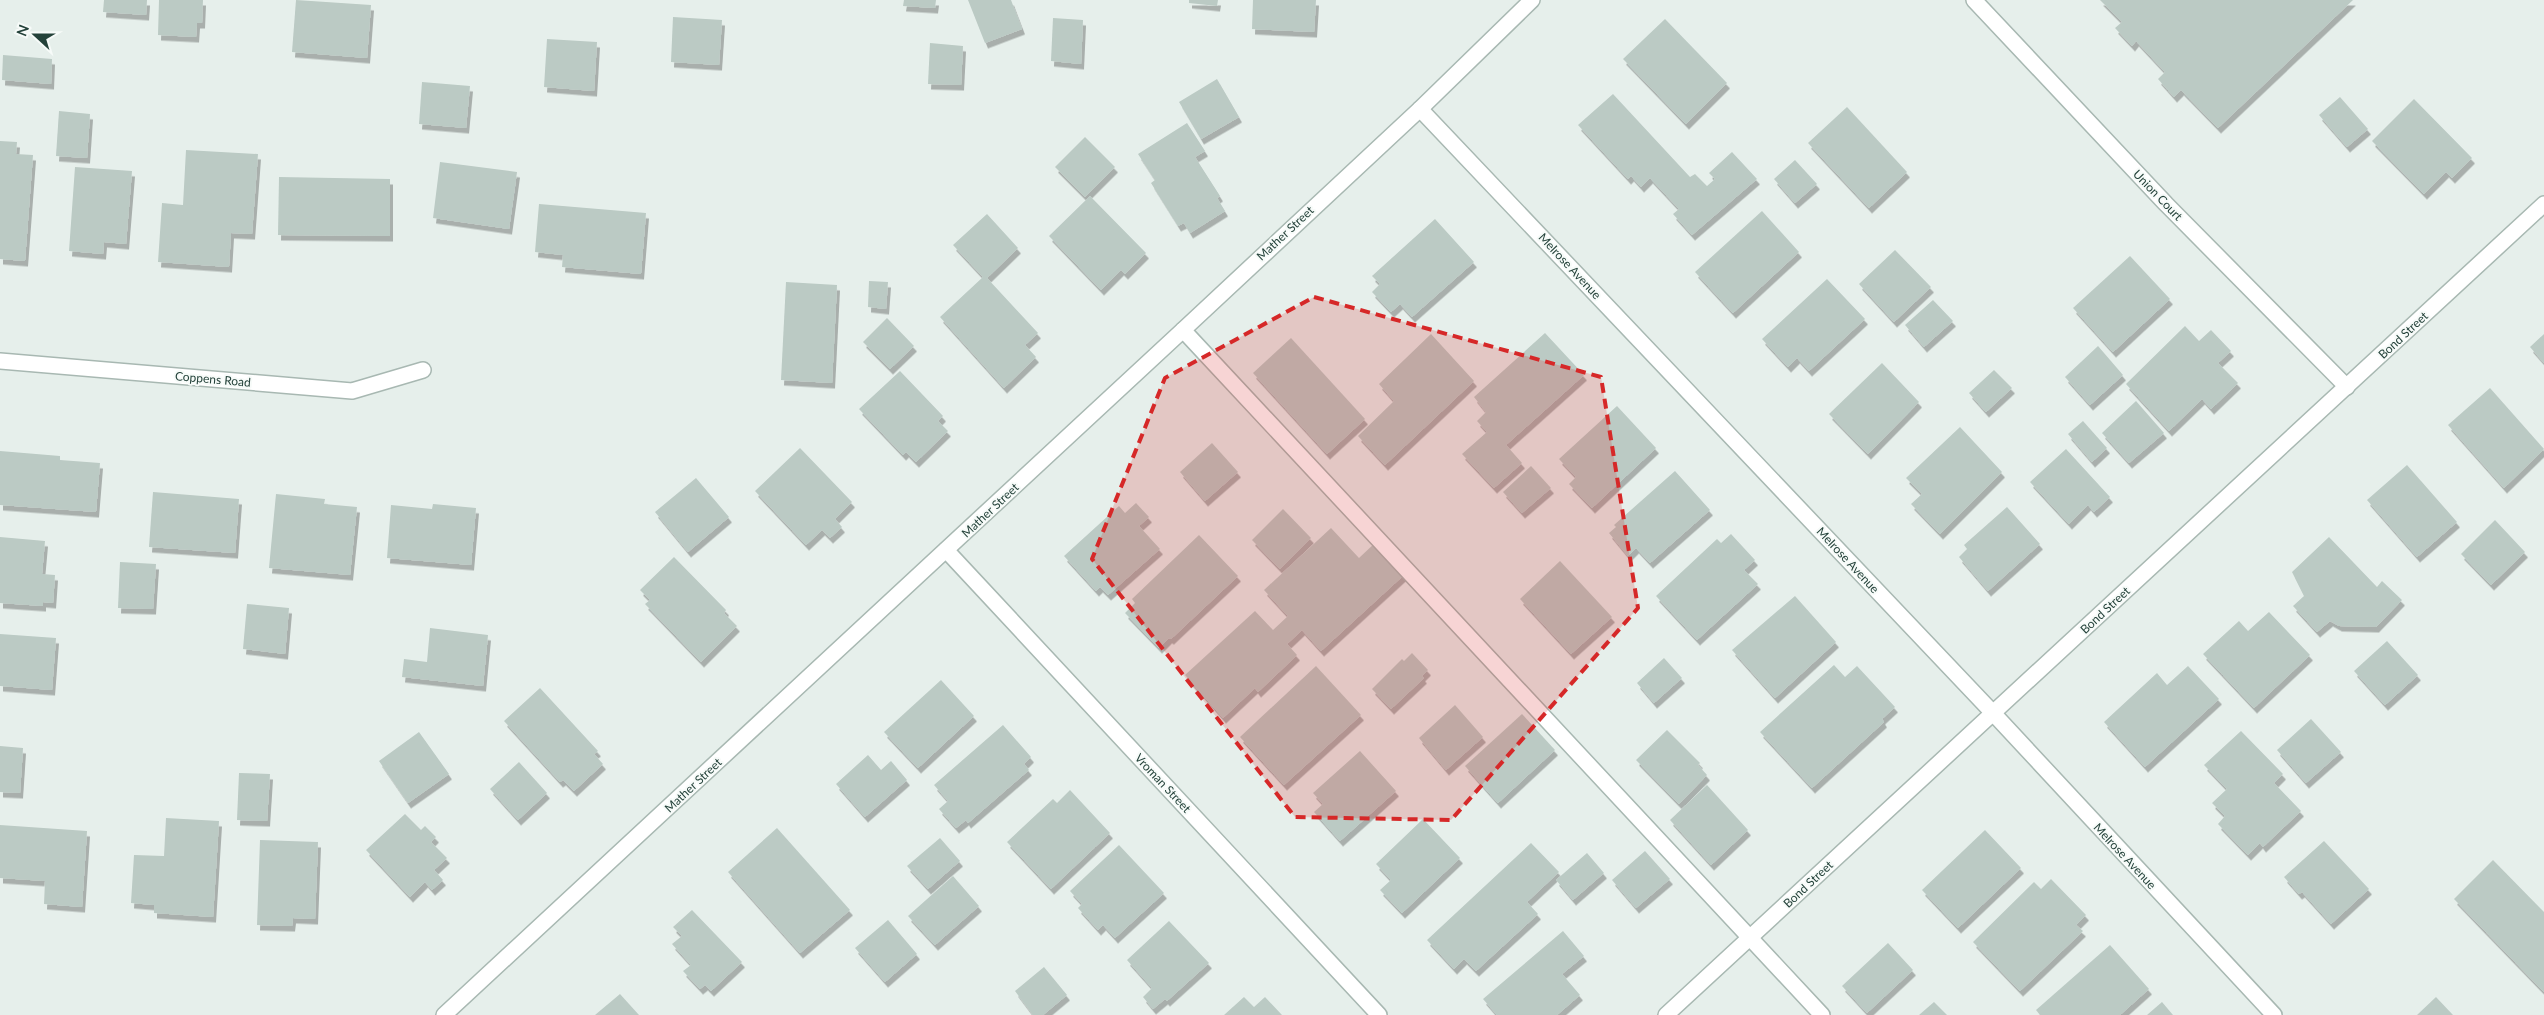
<svg xmlns="http://www.w3.org/2000/svg" width="2544" height="1015" viewBox="0 0 2544 1015" font-family="Lato,sans-serif">
<style>
.building{fill:#bbcac4;filter:url(#shadow)}
.lines{fill:none;stroke-linecap:round;stroke-linejoin:round}
.service-casing{stroke:#a8b8b2;stroke-width:18}
.minor-casing{stroke:#a8b8b2;stroke-width:18}
.service{stroke:#fff;stroke-width:15}
.minor{stroke:#fff;stroke-width:15}
.marked{fill:#d62828;fill-opacity:0.2;stroke:#d62828;stroke-width:4;stroke-dasharray:10 6;stroke-linejoin:round}
.labels{text-anchor:middle;dominant-baseline:central;stroke-width:4;stroke-linejoin:round;paint-order:stroke}
.street-label{font-size:12px;fill:#24423a;stroke:#f7fbf9}
</style>
<defs>
<filter id="shadow"><feDropShadow dx="3" dy="5.5" stdDeviation="0" flood-color="#0004"/></filter>
</defs>
<rect width="100%" height="100%" fill="#e6efeb"/>
<g class="building">
<polygon points="104,0 147,0 146,15 103,12"/>
<polygon points="159,0 203,0 202,23 197,23 196,37 158,35"/>
<polygon points="296,0 371,5 367,58 292,52"/>
<polygon points="904,0 936,0 935,8 903,6"/>
<polygon points="968,0 1011,0 1022,29 985,43"/>
<polygon points="1189,0 1218,0 1217,6 1189,3"/>
<polygon points="1253,0 1316,0 1314,32 1252,29"/>
<polygon points="2100,0 2353,0 2218,128 2181,90 2174,97 2158,79 2165,72 2136,41 2132,46 2115,28 2122,22"/>
<polygon points="673,17 722,20 719,65 671,62"/>
<polygon points="1053,18 1083,20 1081,64 1051,61"/>
<polygon points="1665,19 1727,83 1686,124 1623,59"/>
<polygon points="547,39 597,42 594,91 544,87"/>
<polygon points="930,43 963,46 961,85 928,84"/>
<polygon points="3,55 52,59 51,84 2,80"/>
<polygon points="1217,79 1239,117 1201,139 1179,102"/>
<polygon points="422,82 470,86 466,128 419,124"/>
<polygon points="1613,94 1690,177 1695,174 1707,186 1715,179 1709,173 1732,152 1757,179 1692,235 1673,214 1679,209 1650,178 1641,187 1631,176 1628,179 1578,125"/>
<polygon points="2340,97 2368,129 2347,147 2319,115"/>
<polygon points="2414,99 2472,158 2452,178 2446,172 2424,194 2372,141"/>
<polygon points="1847,107 1907,172 1869,208 1808,143"/>
<polygon points="59,111 90,114 87,158 56,156"/>
<polygon points="1187,123 1205,151 1195,157 1220,196 1217,198 1225,211 1190,233 1184,223 1178,226 1151,183 1155,180 1138,154"/>
<polygon points="1085,137 1115,167 1085,197 1055,167"/>
<polygon points="0,141 17,142 16,154 33,155 25,261 0,259"/>
<polygon points="186,150 258,154 252,234 231,233 229,267 158,262 162,203 183,205"/>
<polygon points="1795,160 1817,184 1795,203 1774,179"/>
<polygon points="440,162 517,172 509,229 433,218"/>
<polygon points="75,167 132,171 126,244 104,242 103,254 69,251"/>
<polygon points="279,177 390,179 390,236 278,235"/>
<polygon points="1090,196 1146,253 1125,274 1121,270 1101,290 1049,236"/>
<polygon points="539,204 646,213 641,274 562,267 563,255 535,252"/>
<polygon points="1762,211 1799,252 1733,313 1695,272"/>
<polygon points="987,214 1018,248 987,278 1038,333 1025,345 1036,357 1004,388 940,317 983,277 953,245"/>
<polygon points="1435,219 1474,262 1412,317 1400,304 1391,312 1372,292 1380,284 1372,276"/>
<polygon points="1895,250 1931,287 1894,322 1859,284"/>
<polygon points="2130,256 2170,299 2113,352 2073,308"/>
<polygon points="1827,279 1865,319 1809,371 1797,358 1788,367 1762,339"/>
<polygon points="869,281 888,282 886,309 868,307"/>
<polygon points="786,282 837,285 832,383 781,380"/>
<polygon points="1933,300 1953,321 1924,347 1905,325"/>
<polygon points="887,318 914,346 890,369 863,342"/>
<polygon points="2185,326 2199,341 2211,330 2231,351 2218,363 2238,383 2211,409 2202,399 2169,431 2126,384"/>
<polygon points="1545,333 1584,375 1506,445 1522,463 1494,488 1462,454 1487,432 1477,421 1486,412 1474,397"/>
<polygon points="1431,334 1474,381 1385,465 1358,436 1394,401 1379,384"/>
<polygon points="2544,334 2544,363 2530,347"/>
<polygon points="1291,338 1365,419 1327,454 1253,373"/>
<polygon points="2098,346 2123,375 2090,405 2065,377"/>
<polygon points="1882,363 1919,402 1868,454 1829,414"/>
<polygon points="1994,370 2012,388 1986,412 1969,393"/>
<polygon points="900,371 943,416 938,421 948,431 916,462 906,452 903,455 859,409"/>
<polygon points="2490,388 2544,449 2504,488 2448,425"/>
<polygon points="2136,401 2164,433 2129,463 2102,433"/>
<polygon points="1617,406 1656,448 1592,508 1569,484 1576,477 1559,459"/>
<polygon points="2083,421 2107,448 2092,462 2068,434"/>
<polygon points="1960,427 2002,472 1940,534 1911,504 1922,494 1906,478"/>
<polygon points="1212,443 1238,472 1205,501 1180,472"/>
<polygon points="800,448 852,502 835,519 842,527 830,538 822,530 806,545 755,491"/>
<polygon points="2066,449 2110,497 2094,512 2088,505 2069,524 2030,482"/>
<polygon points="0,451 60,456 60,460 100,463 96,512 0,505"/>
<polygon points="2407,465 2457,522 2417,557 2367,500"/>
<polygon points="1531,466 1551,488 1522,513 1503,492"/>
<polygon points="1675,471 1710,510 1650,563 1636,548 1628,556 1609,533 1616,527 1614,525"/>
<polygon points="696,478 729,517 688,552 655,512"/>
<polygon points="153,492 239,499 235,553 149,547"/>
<polygon points="276,494 325,499 324,504 357,507 350,575 269,568"/>
<polygon points="1136,503 1149,517 1139,526 1160,549 1108,595 1100,587 1096,591 1064,556 1119,506 1125,513"/>
<polygon points="433,504 476,508 471,565 387,558 391,505 432,509"/>
<polygon points="2007,507 2040,544 1988,591 1959,557 1967,549 1964,545"/>
<polygon points="1283,509 1311,538 1280,569 1252,540"/>
<polygon points="2495,520 2525,552 2491,585 2461,554"/>
<polygon points="1331,528 1359,558 1376,542 1405,574 1321,651 1302,630 1287,644 1297,655 1258,692 1255,688 1223,718 1185,675 1255,611 1273,630 1288,616 1264,590"/>
<polygon points="1731,534 1755,560 1744,570 1758,584 1697,640 1656,596 1717,539 1721,543"/>
<polygon points="1199,535 1238,576 1171,639 1169,638 1159,648 1125,613 1135,603 1132,599"/>
<polygon points="0,537 45,541 42,574 55,575 53,603 43,602 43,606 0,603"/>
<polygon points="2329,537 2377,587 2382,581 2402,600 2376,627 2339,626 2330,621 2317,632 2293,606 2304,596 2292,572"/>
<polygon points="674,557 726,610 724,613 737,626 701,662 645,604 650,600 640,590"/>
<polygon points="1560,561 1612,617 1571,654 1520,599"/>
<polygon points="120,562 156,564 153,609 118,608"/>
<polygon points="1795,596 1836,642 1775,698 1732,650"/>
<polygon points="247,604 289,608 285,654 243,649"/>
<polygon points="2269,612 2310,655 2254,708 2203,654 2239,621 2248,631"/>
<polygon points="430,628 488,635 483,686 402,677 404,659 427,662"/>
<polygon points="0,634 56,638 52,690 0,686"/>
<polygon points="2387,641 2418,675 2385,705 2354,671"/>
<polygon points="1412,653 1428,670 1422,676 1424,678 1391,709 1372,689 1402,659 1404,661"/>
<polygon points="1664,658 1682,678 1654,703 1637,683"/>
<polygon points="1834,665 1845,677 1857,666 1895,707 1882,719 1884,722 1812,788 1760,732"/>
<polygon points="1316,666 1361,715 1284,785 1240,737"/>
<polygon points="2188,666 2219,699 2145,767 2104,722 2157,673 2167,685"/>
<polygon points="941,680 974,716 918,768 884,732"/>
<polygon points="540,688 598,751 594,754 603,764 574,791 563,780 560,782 504,721"/>
<polygon points="1455,705 1483,737 1446,770 1419,738"/>
<polygon points="1522,714 1555,750 1498,803 1465,766"/>
<polygon points="2311,719 2341,752 2306,783 2277,750"/>
<polygon points="1003,725 1031,757 1024,764 1029,770 968,823 966,820 956,828 939,809 948,801 934,785"/>
<polygon points="1667,730 1700,763 1698,765 1707,775 1679,804 1636,760"/>
<polygon points="2241,731 2283,774 2274,783 2301,811 2263,847 2260,843 2248,855 2218,824 2225,816 2212,803 2227,789 2204,765"/>
<polygon points="419,732 449,774 408,803 379,761"/>
<polygon points="0,746 23,748 20,793 0,792"/>
<polygon points="1360,751 1396,791 1340,841 1314,812 1323,804 1313,793"/>
<polygon points="868,755 881,770 891,761 907,780 865,817 836,784"/>
<polygon points="519,762 547,793 518,820 490,789"/>
<polygon points="239,773 270,774 267,821 237,820"/>
<polygon points="1707,785 1748,830 1711,865 1670,820"/>
<polygon points="1070,790 1110,833 1051,889 1007,842 1053,799 1057,803"/>
<polygon points="405,814 421,830 425,826 436,837 431,842 447,858 434,870 443,880 432,890 425,882 410,897 366,850"/>
<polygon points="166,818 219,821 213,917 154,913 154,905 131,903 134,855 164,856"/>
<polygon points="1423,819 1460,858 1402,913 1380,890 1391,880 1376,864"/>
<polygon points="0,825 87,831 82,907 44,904 45,881 0,878"/>
<polygon points="777,828 850,910 800,953 728,872"/>
<polygon points="1985,830 2021,868 1958,928 1922,890"/>
<polygon points="940,838 960,861 928,889 907,866"/>
<polygon points="260,840 318,842 315,919 293,918 292,926 257,925"/>
<polygon points="2324,841 2369,889 2331,924 2302,892 2299,894 2284,877"/>
<polygon points="1531,843 1559,872 1527,902 1538,914 1476,971 1464,959 1454,969 1427,940"/>
<polygon points="1119,845 1164,893 1115,938 1103,925 1098,930 1078,908 1082,904 1070,891"/>
<polygon points="1645,851 1670,879 1636,908 1612,880"/>
<polygon points="1587,853 1604,873 1573,900 1556,880"/>
<polygon points="2493,860 2544,912 2544,992 2454,899"/>
<polygon points="953,876 979,906 935,945 908,916"/>
<polygon points="2051,879 2086,915 2076,925 2083,931 2020,991 1973,942 2034,882 2041,889"/>
<polygon points="692,910 742,962 711,991 705,985 700,989 683,971 691,965 672,944 682,936 673,927"/>
<polygon points="888,920 917,954 885,982 855,948"/>
<polygon points="1169,921 1209,963 1167,1001 1165,999 1153,1009 1143,997 1152,988 1127,960"/>
<polygon points="1563,931 1584,956 1562,974 1580,995 1557,1015 1497,1015 1483,999"/>
<polygon points="1888,943 1913,970 1867,1013 1842,986"/>
<polygon points="2110,945 2149,989 2120,1015 2040,1015 2036,1010"/>
<polygon points="1044,967 1067,995 1043,1015 1033,1015 1015,991"/>
<polygon points="620,994 639,1015 595,1015"/>
<polygon points="1244,997 1254,1007 1265,997 1282,1015 1224,1015"/>
<polygon points="2436,997 2453,1015 2417,1015"/>
<polygon points="1934,1002 1947,1015 1919,1015"/>
<polygon points="2162,1002 2173,1015 2147,1015"/>
</g>
<g class="lines">
<defs>
<polyline id="service" points="1183,330 1822,1015"/>
<g id="minor">
<polyline points="1974,0 2166,204 2347,387"/>
<polyline points="1420,109 1993,713 2274,1015"/>
<polyline points="0,361 352,391 423,370"/>
<polyline points="946,550 1379,1015"/>
<polyline points="444,1015 1183,330 1420,109 1532,0"/>
<polyline points="1666,1015 2544,204"/>
</g>
</defs>
<use href="#service" class="service-casing"/>
<use href="#minor" class="minor-casing"/>
<use href="#service" class="service"/>
<use href="#minor" class="minor"/>
</g>
<path class="marked" d="M1314 297 1601 377 1638 608 1451 820 1295 817 1092 559 1165 378Z"/>
<g class="labels">
<g class="street-label">
<text transform="translate(2158 195) rotate(46)">Union Court</text>
<text transform="translate(1285 233) rotate(-43)">Mather Street</text>
<text transform="translate(1570 266) rotate(47)">Melrose Avenue</text>
<text transform="translate(2403 335) rotate(-43)">Bond Street</text>
<text transform="translate(213 379) rotate(5)">Coppens Road</text>
<text transform="translate(990 510) rotate(-43)">Mather Street</text>
<text transform="translate(1848 560) rotate(47)">Melrose Avenue</text>
<text transform="translate(2105 610) rotate(-43)">Bond Street</text>
<text transform="translate(1163 783) rotate(47)">Vroman Street</text>
<text transform="translate(693 785) rotate(-43)">Mather Street</text>
<text transform="translate(2125 856) rotate(47)">Melrose Avenue</text>
<text transform="translate(1808 884) rotate(-43)">Bond Street</text>
</g>
</g>
<g transform="translate(35 35) rotate(291)" stroke="#f7fbf9" stroke-width="4" paint-order="stroke">
<path d="M0-4L9 19L0 12L-9 19Z" fill="#24423a"/>
<text y="-8" font-size="14" font-weight="bold" text-anchor="middle" fill="#24423a">N</text>
</g>
</svg>
